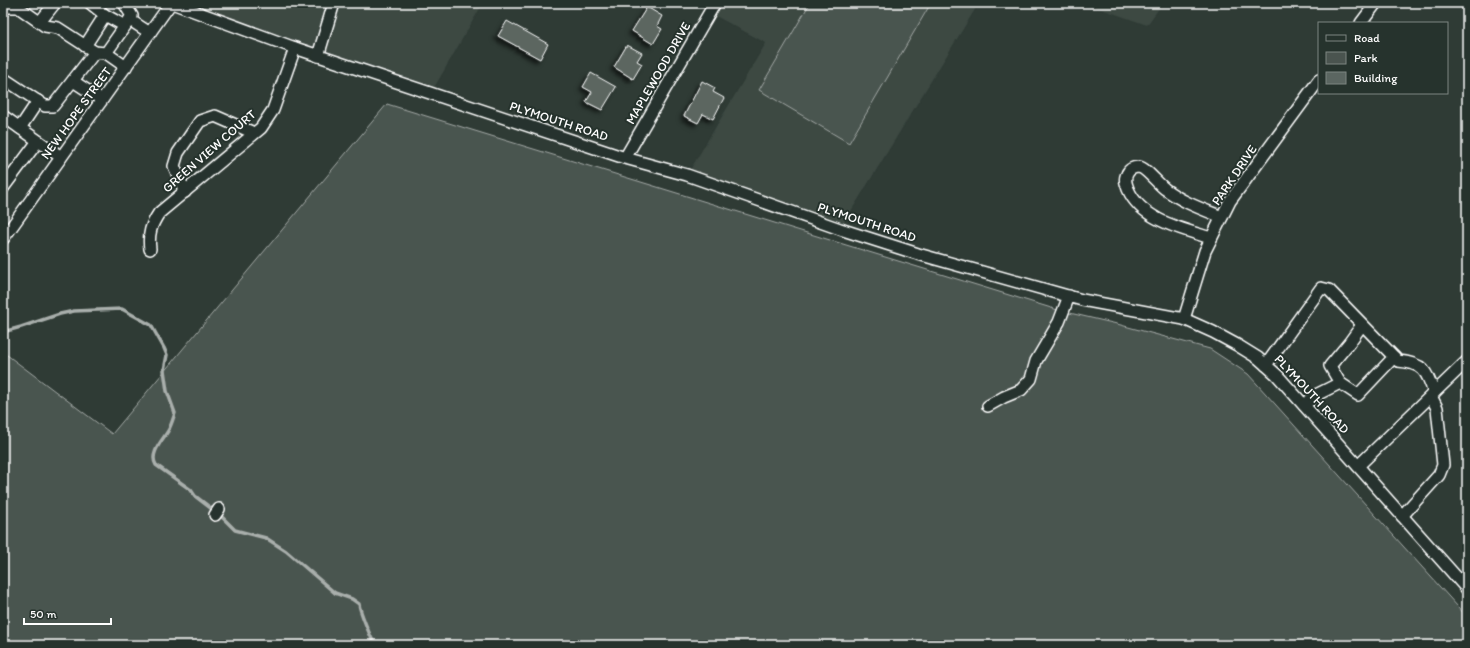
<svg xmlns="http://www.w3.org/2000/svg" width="1470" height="648" viewBox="0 0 1470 648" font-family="Itim,sans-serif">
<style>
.built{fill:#3c4842}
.green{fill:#4a544f;stroke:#a4aaa7}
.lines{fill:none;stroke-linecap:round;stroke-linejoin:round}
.stream{stroke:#a9afac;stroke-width:3.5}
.building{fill:#5b6661;stroke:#fff;filter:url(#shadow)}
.minor-casing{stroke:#fff;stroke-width:14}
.minor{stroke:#26332d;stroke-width:11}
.labels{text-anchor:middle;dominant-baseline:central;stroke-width:4;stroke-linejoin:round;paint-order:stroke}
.street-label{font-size:13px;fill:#fff;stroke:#26332d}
</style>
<defs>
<filter id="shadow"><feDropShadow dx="-3.5" dy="3.5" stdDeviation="2" flood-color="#0009"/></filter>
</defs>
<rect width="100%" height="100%" fill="#2f3b35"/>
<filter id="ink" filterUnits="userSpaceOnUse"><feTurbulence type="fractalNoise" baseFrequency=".025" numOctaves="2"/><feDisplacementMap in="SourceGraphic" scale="8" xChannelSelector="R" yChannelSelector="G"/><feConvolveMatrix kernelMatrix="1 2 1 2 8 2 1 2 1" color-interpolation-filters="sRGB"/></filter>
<g filter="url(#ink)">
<g class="built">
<polygon points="172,3 483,3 431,93"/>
<polygon points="715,3 979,3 840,229 687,175 766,43 710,13"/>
<polygon points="1084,3 1163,3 1147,25"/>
</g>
<g class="green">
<polygon points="810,3 931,3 849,143 759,90"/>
<polygon points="387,104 1061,311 1117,324 1210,349 1248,374 1467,617 1467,645 3,645 3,352 112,434"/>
</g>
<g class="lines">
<path class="stream" d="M3 332 21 327 60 314 74 311 122 309 151 325 164 348 167 355 164 370 167 391 175 413C173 419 171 426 168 431 162 441 149 454 156 465L191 490 195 496 221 516 235 530 266 538 286 551 335 593 352 599 359 604C360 612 371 638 375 645"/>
</g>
<g class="building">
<polygon points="647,7 662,16 657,26 662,29 653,44 632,31"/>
<polygon points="507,21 548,44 540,59 498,36"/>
<polygon points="627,45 642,53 637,61 642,64 633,79 614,67"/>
<polygon points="591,73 616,87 602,110 586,102 592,92 583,87"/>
<polygon points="702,81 715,88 713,92 724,98 713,119 703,114 698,123 684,116"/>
</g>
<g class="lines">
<defs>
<g id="minor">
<polyline points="90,3 105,15 125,26"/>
<polyline points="172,3 295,48 625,158 687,175 840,229 918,254 1082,300 1184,319 1213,332 1237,345 1258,358 1277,375 1467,589"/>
<polyline points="3,11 6,7 18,7 45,26 58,28 95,52 106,53 132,16 124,3"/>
<polyline points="130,20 150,33"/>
<polyline points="40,22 55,3"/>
<polyline points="1361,23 1376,3"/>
<polyline points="85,46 105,15"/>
<polyline points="106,53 126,67"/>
<polyline points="318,56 334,3"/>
<polyline points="3,78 45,106 53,106 95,52"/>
<polyline points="73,81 102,100"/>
<polyline points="3,116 61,157"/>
<polyline points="20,128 38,101"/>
<polyline points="625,158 715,3"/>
<polyline points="3,188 38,141"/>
<polyline points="185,192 174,166 178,153 200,121 215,116 254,133"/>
<path d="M1211 238C1182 229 1141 220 1128 189 1126 184 1124 179 1127 174 1129 169 1134 167 1139 167 1146 168 1158 184 1165 189 1182 202 1202 209 1222 217"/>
<polyline points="3,239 171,3"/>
<path d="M150 249C148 234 151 225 159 213L261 128 273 110 295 48"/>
<polyline points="1184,319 1205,251 1230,201 1319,80"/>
<path d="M1266 365 1321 288 1329 290 1398 361C1423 363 1427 371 1434 393"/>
<polyline points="1340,383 1358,395 1394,357"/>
<polyline points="1304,405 1316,395 1340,383 1330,366 1349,343 1362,325"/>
<polyline points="988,406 1004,397 1021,390 1031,379 1036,361 1059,322 1069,296"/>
<polyline points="1358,466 1467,361"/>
<polyline points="215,515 219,509"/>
<polyline points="1402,516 1439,475 1443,465 1437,408 1431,396"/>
</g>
</defs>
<use href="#minor" class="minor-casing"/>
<use href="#minor" class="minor"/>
</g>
</g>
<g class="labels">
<g class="street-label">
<text transform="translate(658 73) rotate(-60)">MAPLEWOOD DRIVE</text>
<text transform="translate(76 113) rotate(-54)">NEW HOPE STREET</text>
<text transform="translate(559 121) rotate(18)">PLYMOUTH ROAD</text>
<text transform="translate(209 151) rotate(-41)">GREEN VIEW COURT</text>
<text transform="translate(1234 175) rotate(-56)">PARK DRIVE</text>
<text transform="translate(867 222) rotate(18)">PLYMOUTH ROAD</text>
<text transform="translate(1312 394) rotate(47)">PLYMOUTH ROAD</text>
</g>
</g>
<rect width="1470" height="648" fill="none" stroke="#26332d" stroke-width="16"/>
<rect x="8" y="8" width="1454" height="632" fill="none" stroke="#fff" stroke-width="1.5" filter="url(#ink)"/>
<rect x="1318" y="22" width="130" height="72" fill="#26332d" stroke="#7d8581"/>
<rect x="1326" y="35" width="20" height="6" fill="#26332d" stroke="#7d8581"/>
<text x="1354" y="42" font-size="12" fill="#ffffff">Road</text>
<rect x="1326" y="52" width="20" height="12" fill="#4a544f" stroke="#7d8581"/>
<text x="1354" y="62" font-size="12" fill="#ffffff">Park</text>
<rect x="1326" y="72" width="20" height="12" fill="#5b6661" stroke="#7d8581"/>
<text x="1354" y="82" font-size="12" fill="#ffffff">Building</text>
<path d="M24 618v6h87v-6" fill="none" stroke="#ffffff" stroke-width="2"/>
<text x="30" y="618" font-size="12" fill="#ffffff" stroke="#26332d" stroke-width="3" paint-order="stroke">50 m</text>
</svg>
